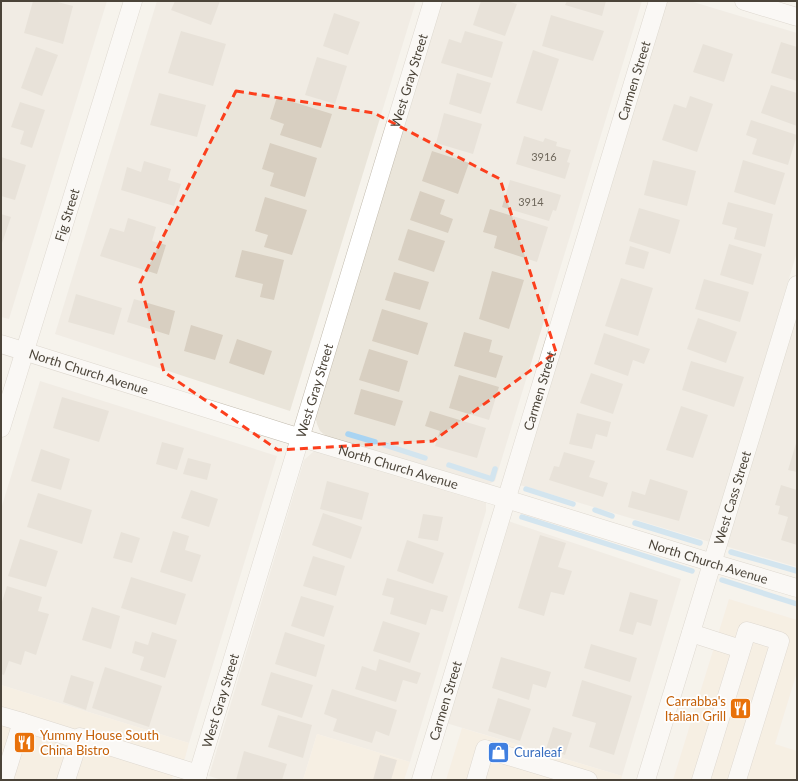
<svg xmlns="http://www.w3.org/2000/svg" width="798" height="781" viewBox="0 0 798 781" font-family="Lato,sans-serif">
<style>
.residential{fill:#eae5da}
.commercial{fill:#f7ead8}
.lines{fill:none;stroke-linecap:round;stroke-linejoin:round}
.stream{stroke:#a9d4f2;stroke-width:5.5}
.building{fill:#d8cfc1}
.minor-casing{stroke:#c2bbae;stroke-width:19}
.minor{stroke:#fff;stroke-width:18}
.marked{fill:none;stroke:#fc3f1d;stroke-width:3;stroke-dasharray:8 5;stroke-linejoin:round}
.labels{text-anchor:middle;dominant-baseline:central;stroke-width:3.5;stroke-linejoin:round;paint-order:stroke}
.number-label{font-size:11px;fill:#6e675b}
.street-label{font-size:13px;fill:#4b4439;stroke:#fff}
.food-label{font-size:13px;fill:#c56008;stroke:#fff;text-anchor:end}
.shop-label{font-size:13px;fill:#366cbe;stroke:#fff;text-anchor:start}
</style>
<rect width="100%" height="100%" fill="#f6f3ec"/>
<g class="residential">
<polygon points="1,1 107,1 9,319 1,317"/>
<polygon points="157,1 416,1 290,411 55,334"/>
<polygon points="441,1 642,1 495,481 489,484 326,436 320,431 317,424 315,416"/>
<polygon points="667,1 690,1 797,33 797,252 710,542 520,485 521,478"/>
<polygon points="797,310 797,567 725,546"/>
<polygon points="40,381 277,456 189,743 1,685 1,509"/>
<polygon points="323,451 486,502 486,511 410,762 317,734 303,780 222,780 209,776 304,460 313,452"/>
<polygon points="508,521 681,579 622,776 446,723"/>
</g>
<g class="commercial">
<polygon points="729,599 797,620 797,672 775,744 797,751 797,780 673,780"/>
<polygon points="1,685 189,743 185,758 171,780 1,780"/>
<polygon points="462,728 622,776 621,780 446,780"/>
<polygon points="317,734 410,762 404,780 303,780"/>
</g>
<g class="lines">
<g class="stream">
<polyline points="348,434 375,442"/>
<polyline points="385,445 425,458"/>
<polyline points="449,465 492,479 495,469"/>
<polyline points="526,489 573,504"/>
<polyline points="595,510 612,516"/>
<polyline points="522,517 692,571"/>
<polyline points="635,523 700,543"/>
<polyline points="731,552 797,571"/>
<polyline points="722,580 797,604"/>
</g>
</g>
<g class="building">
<polygon points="33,1 54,1 73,6 63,44 24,33"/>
<polygon points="175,1 220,1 211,25 171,10"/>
<polygon points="481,1 507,1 517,4 505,36 473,25"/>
<polygon points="567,1 606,1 602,16 565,5"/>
<polygon points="334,13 360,22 348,55 323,46"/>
<polygon points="551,15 604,31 593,61 542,46"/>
<polygon points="181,31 226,44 213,86 168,73"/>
<polygon points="465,31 503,42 492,78 441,63 449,39 461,43"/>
<polygon points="781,42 797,47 797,81 771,73"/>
<polygon points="703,44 733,54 724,82 693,72"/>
<polygon points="36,47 58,55 42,96 21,88"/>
<polygon points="533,50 559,59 542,111 516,103"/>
<polygon points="317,57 347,66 335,104 305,95"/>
<polygon points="457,73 491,83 481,114 449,104"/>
<polygon points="771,85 797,93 797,126 761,113"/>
<polygon points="159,93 206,105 197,137 150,125"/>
<polygon points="690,96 713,104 697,152 662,140 674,104 686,108"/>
<polygon points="277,97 332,114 321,148 280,135 284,124 270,119"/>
<polygon points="20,102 45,110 32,148 20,144 24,131 11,127"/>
<polygon points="444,113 482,124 473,154 436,143"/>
<polygon points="751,120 797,135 788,165 752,154 757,139 746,135"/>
<polygon points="524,136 543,142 545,138 557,142 556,146 571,150 567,162 570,163 565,179 516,164"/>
<polygon points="270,143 317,158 305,197 270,186 274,173 262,169"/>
<polygon points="432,151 469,163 458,194 422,181"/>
<polygon points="1,157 26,165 15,200 1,196"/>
<polygon points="653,160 696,171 687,206 644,195"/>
<polygon points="743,160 785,173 775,205 734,192"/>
<polygon points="144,161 171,169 168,180 181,184 174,206 121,190 127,167 141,172"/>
<polygon points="510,180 561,195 556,211 553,210 549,221 502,207"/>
<polygon points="420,191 445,200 440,214 453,219 448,233 410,220"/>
<polygon points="265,197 307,210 292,255 264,247 268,235 255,231"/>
<polygon points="728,202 773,214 765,247 734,239 737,228 722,224"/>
<polygon points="639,208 680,220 670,254 629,241"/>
<polygon points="490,209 548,227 537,262 494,248 497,236 483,232"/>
<polygon points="1,214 11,217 1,246"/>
<polygon points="128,218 156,227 152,241 166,245 157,274 100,256 110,228 124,232"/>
<polygon points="408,229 445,241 434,272 398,260"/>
<polygon points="729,244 762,254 753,285 720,275"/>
<polygon points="630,246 649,252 644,269 625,264"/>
<polygon points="242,250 284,260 274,300 260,297 263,284 235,277"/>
<polygon points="492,271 524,280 509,329 479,319"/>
<polygon points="394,272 429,282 420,310 385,300"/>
<polygon points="621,278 653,288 638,336 605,326"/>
<polygon points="704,279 749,292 740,322 695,309"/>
<polygon points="76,294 122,308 114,335 68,322"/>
<polygon points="134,299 175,311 169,335 127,322"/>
<polygon points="382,309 428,323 418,355 372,341"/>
<polygon points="698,318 737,332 726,363 687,349"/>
<polygon points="191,325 223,335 215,360 184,351"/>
<polygon points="464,332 492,340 489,352 503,356 496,378 454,366"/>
<polygon points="604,333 650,349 644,364 633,360 628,376 594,364"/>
<polygon points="237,339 272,351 264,375 229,363"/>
<polygon points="369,349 408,361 399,392 359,380"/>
<polygon points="691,361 744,377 734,407 682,390"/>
<polygon points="591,373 623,384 613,414 580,403"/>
<polygon points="459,375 499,387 489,420 449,408"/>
<polygon points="361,389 403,401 395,426 354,414"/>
<polygon points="62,397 109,411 99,442 53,428"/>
<polygon points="681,406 708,415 693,458 666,450"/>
<polygon points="430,411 486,428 477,458 435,446 440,431 425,426"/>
<polygon points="577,413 611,422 607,437 596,434 592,449 569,444"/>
<polygon points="797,440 797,472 788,470"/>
<polygon points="162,442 184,448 177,470 156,464"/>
<polygon points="41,449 70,459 61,490 31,481"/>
<polygon points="564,452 595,461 589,477 608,483 603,497 549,480 554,466 559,467"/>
<polygon points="188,458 211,464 207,480 183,474"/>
<polygon points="650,479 688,491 679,521 628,507 632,491 645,495"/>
<polygon points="327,481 369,493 362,520 320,509"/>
<polygon points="781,485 797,490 797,545 781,540 788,517 778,514 780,506 775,505"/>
<polygon points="191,490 218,499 209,527 181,518"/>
<polygon points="38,493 92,510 82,544 27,527"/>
<polygon points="323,513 362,527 351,559 312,545"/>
<polygon points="423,514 443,517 438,541 418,538"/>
<polygon points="173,531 189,536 185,550 201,555 192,582 160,572"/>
<polygon points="121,532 140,538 132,563 113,558"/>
<polygon points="540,535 566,543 558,567 572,571 564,595 551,592 544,616 518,608"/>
<polygon points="20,539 58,551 46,587 8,576"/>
<polygon points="407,540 444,553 433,584 397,571"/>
<polygon points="313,556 345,566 336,596 303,586"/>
<polygon points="131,577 186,594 176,625 121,608"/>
<polygon points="387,578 448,596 443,612 431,609 426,625 390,614 394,598 382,595"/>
<polygon points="7,586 42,597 38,611 49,614 36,655 25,651 21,665 9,661 4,675 1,674 1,605"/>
<polygon points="630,592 658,600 651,626 637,622 633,635 619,631"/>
<polygon points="301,596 334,606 324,637 291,626"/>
<polygon points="92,607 120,616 111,649 82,640"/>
<polygon points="383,621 420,633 410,663 373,651"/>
<polygon points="152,632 177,640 165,678 140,670 144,657 132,653 135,641 148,645"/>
<polygon points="285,632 325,645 316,677 275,664"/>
<polygon points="591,644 637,658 630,682 584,668"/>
<polygon points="501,657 551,672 546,688 533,684 529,700 492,688"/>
<polygon points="379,659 421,673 417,684 403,680 396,702 355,689 362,666 376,671"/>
<polygon points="105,667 162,686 149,727 92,708"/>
<polygon points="271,672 313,685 302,718 261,705"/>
<polygon points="71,675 94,682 86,710 63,702"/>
<polygon points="582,680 632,696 614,755 589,747 596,723 572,716"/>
<polygon points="332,689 397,710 389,736 376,731 372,743 333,731 337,719 324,714"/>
<polygon points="498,698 531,709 520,741 488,731"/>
<polygon points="278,715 312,725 303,758 268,747"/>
<polygon points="553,727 572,733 565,755 546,749"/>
<polygon points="244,751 287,764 282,780 236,780"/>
<polygon points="380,755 397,760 391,780 373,780"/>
</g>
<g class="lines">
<defs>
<g id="minor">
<polyline points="744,1 797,17"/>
<path id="s1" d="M1 344 285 433 493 495 713 563 797 588"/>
<path id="s2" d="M1 428 133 1"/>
<polyline points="691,633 741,649"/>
<polyline points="1,716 22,722 4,780"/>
<polyline points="22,722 79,740"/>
<polyline points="66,780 80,737 198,774"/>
<path id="s3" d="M196 780 433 1"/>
<path id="s4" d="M421 780 658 1"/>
<polyline points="476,780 485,749 588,780"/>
<path id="s5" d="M646 780 797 285"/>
<polyline points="701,780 747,631 780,641 737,780"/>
</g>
</defs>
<use href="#minor" class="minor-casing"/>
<use href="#minor" class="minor"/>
</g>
<path d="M0 0H798V781H0ZM236 91 374 113 500 179 556 352 433 441 278 450 164 372 140 283Z" fill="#f6f3ec" fill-opacity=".55" fill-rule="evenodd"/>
<path class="marked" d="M236 91 374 113 500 179 556 352 433 441 278 450 164 372 140 283Z"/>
<defs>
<symbol id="restaurant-square" viewBox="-11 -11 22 22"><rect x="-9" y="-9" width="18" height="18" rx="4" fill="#e8710a" stroke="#fff"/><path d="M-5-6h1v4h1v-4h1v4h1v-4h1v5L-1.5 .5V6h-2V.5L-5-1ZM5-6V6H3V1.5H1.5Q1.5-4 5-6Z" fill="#fff"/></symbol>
<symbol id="shop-square" viewBox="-11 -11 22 22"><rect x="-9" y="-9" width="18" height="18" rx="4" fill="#3f7fe0" stroke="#fff"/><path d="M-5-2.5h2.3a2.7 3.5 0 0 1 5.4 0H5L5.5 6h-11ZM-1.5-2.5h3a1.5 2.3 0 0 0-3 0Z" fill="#fff"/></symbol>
</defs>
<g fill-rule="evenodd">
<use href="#restaurant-square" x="728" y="696" width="25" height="25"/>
<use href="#restaurant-square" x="12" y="730" width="25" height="25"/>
<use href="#shop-square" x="486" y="740" width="25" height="25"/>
</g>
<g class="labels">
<g class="number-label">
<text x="544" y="156">3916</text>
<text x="531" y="201">3914</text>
</g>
<g class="street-label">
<text stroke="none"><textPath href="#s3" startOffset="731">West Gray Street</textPath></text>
<text stroke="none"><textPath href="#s4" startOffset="731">Carmen Street</textPath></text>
<text stroke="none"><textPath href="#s2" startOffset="223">Fig Street</textPath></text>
<text stroke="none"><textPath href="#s1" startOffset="92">North Church Avenue</textPath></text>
<text stroke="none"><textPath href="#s4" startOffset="407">Carmen Street</textPath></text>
<text stroke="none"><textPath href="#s3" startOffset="407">West Gray Street</textPath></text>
<text stroke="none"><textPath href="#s1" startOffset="416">North Church Avenue</textPath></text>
<text stroke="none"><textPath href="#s5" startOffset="295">West Cass Street</textPath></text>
<text stroke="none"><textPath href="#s1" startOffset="740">North Church Avenue</textPath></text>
<text stroke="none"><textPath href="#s3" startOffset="83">West Gray Street</textPath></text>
<text stroke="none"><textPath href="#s4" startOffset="83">Carmen Street</textPath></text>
</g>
<g class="food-label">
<text x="726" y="701">Carrabba's<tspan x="726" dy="15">Italian Grill</tspan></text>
<text x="40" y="735" text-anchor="start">Yummy House South<tspan x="40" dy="15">China Bistro</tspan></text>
</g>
<g class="shop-label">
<text x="514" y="752">Curaleaf</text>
</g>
</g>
<rect width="798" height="781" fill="none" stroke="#4b4439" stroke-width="4"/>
</svg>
